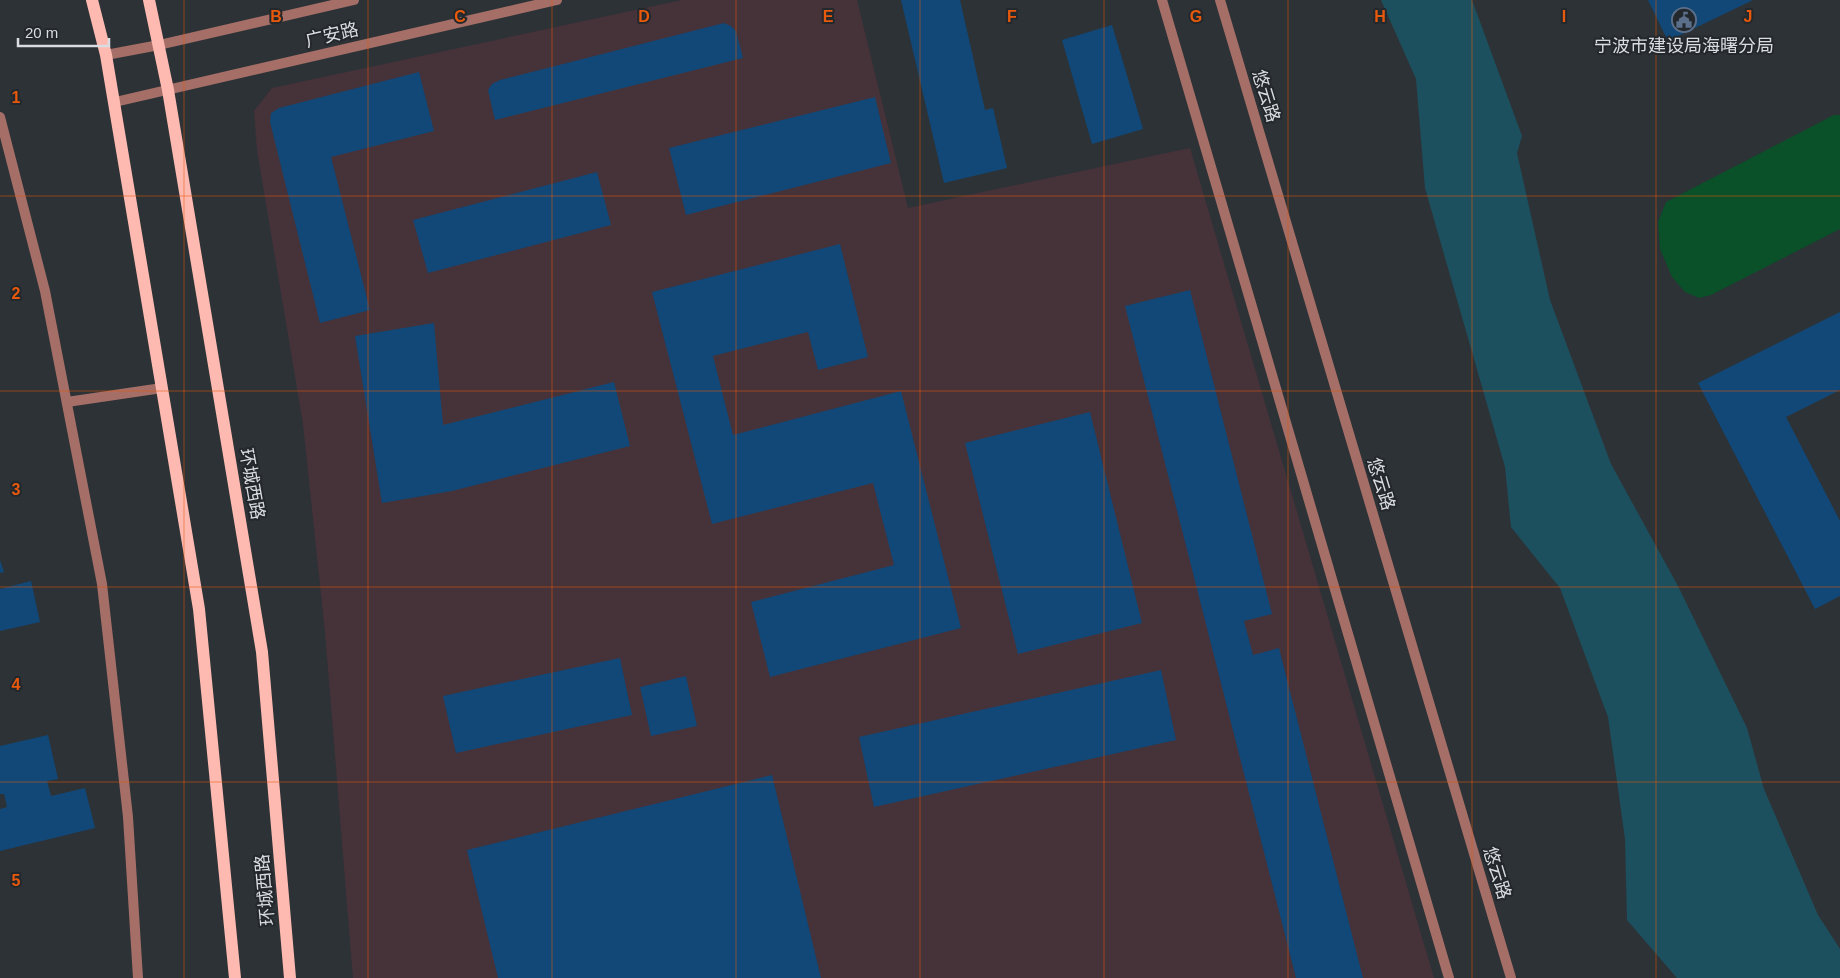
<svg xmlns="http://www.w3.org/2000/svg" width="1840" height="978" viewBox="0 0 1840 978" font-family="Helvetica,'Noto Sans SC',sans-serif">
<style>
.industrial{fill:#463239}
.green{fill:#0a5028}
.water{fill:#1d505e}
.building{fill:#114878}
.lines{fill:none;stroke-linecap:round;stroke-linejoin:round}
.service{stroke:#a56f67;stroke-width:10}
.tertiary{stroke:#a56f67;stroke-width:10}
.primary{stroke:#febab0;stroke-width:12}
.grid{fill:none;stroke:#e8590c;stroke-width:1;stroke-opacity:0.55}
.labels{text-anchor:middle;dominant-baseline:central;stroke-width:4;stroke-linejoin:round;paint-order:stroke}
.street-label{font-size:18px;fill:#d9dce0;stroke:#23282d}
.poi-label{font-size:18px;fill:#d9dce0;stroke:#23282d}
.grid-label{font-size:16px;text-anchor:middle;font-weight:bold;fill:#e8590c;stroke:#23282d;stroke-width:4;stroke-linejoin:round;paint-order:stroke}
</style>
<rect width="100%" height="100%" fill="#2d3237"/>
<polygon class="industrial" points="682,0 857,0 908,208 1190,148 1434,978 353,978 325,632 303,424 257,150 254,111 272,88"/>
<polygon class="green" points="1834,115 1840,115 1840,229 1711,295 1699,298 1685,292 1672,277 1660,249 1658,222 1666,202"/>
<polygon class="water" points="1381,0 1472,0 1522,136 1517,153 1550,300 1611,464 1678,586 1747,728 1764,789 1818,915 1840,949 1840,978 1677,978 1627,920 1625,839 1608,717 1560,588 1511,527 1505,467 1425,188 1416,79"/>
<g class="building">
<polygon points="901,0 960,0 985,110 993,108 1007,168 944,183"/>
<polygon points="1648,0 1753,0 1668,41"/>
<polygon points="724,23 731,26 736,31 743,58 495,120 488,90 492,84 500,80"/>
<polygon points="1112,25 1143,129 1092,144 1062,40"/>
<polygon points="419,72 434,131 331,157 370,310 320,323 270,122 271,113 279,108"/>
<polygon points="875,97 891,163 686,215 669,148"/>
<polygon points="597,172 611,225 428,273 413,220"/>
<polygon points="840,244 868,357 818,370 808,332 713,356 733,435 901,391 961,628 770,677 751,602 894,565 873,483 712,524 652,292"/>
<polygon points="1190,290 1272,614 1244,621 1253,655 1279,648 1363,978 1296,978 1125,306"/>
<polygon points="1840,312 1840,390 1786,417 1840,521 1840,596 1815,609 1698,383"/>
<polygon points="434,323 443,425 614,382 630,446 452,491 382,503 355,336"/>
<polygon points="1090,412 1142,623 1018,654 965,443"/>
<polygon points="0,560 4,572 0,573"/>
<polygon points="31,581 40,622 0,631 0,589"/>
<polygon points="620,658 632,715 456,753 443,696"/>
<polygon points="1161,670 1176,740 874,807 859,737"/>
<polygon points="686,676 697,726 651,736 640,687"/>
<polygon points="48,735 58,779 47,781 51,796 85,788 95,828 0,851 0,809 7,807 4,794 0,794 0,746"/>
<polygon points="772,775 821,978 498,978 467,850"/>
</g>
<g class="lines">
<g class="service">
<polyline points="0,117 45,291 102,584 128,817 138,978"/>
<polyline points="67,402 162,388"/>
</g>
<g class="tertiary">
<polyline points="1162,0 1449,978"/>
<polyline points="1220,0 1511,978"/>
<polyline points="106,55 159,45 354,0"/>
<polyline points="115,102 557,0"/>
</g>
<g class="primary">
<polyline points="92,0 106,55 199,609 235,978"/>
<polyline points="149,0 168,90 262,652 290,978"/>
</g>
</g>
<path class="grid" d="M184 0V978M368 0V978M552 0V978M736 0V978M920 0V978M1104 0V978M1288 0V978M1472 0V978M1656 0V978M0 196H1840M0 391H1840M0 587H1840M0 782H1840"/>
<defs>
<symbol id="civic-ring" viewBox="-11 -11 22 22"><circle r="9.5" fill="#23282d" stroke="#5c6f8a" stroke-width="1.5"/><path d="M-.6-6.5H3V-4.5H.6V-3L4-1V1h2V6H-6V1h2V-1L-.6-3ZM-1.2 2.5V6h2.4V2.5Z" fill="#5c6f8a"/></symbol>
</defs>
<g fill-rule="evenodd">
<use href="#civic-ring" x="1670" y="6" width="28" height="28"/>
</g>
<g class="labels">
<g class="street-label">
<text transform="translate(332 35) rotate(-13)">广安路</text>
<text transform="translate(1266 96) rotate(73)">悠云路</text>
<text transform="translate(252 484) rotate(80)">环城西路</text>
<text transform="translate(1381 484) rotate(73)">悠云路</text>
<text transform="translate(1497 873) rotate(73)">悠云路</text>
<text transform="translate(265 890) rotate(-95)">环城西路</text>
</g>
<g class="poi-label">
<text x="1684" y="46">宁波市建设局海曙分局</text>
</g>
</g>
<g class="grid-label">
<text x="276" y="22">B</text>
<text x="460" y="22">C</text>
<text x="644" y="22">D</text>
<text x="828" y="22">E</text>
<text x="1012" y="22">F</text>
<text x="1196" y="22">G</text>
<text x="1380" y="22">H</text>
<text x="1564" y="22">I</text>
<text x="1748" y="22">J</text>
<text x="16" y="103">1</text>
<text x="16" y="299">2</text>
<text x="16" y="495">3</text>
<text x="16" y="690">4</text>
<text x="16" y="886">5</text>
</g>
<path d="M18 38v8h91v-8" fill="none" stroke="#d9dce0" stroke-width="2.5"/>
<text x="25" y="38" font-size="15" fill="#d9dce0" stroke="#23282d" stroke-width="4" paint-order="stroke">20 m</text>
</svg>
